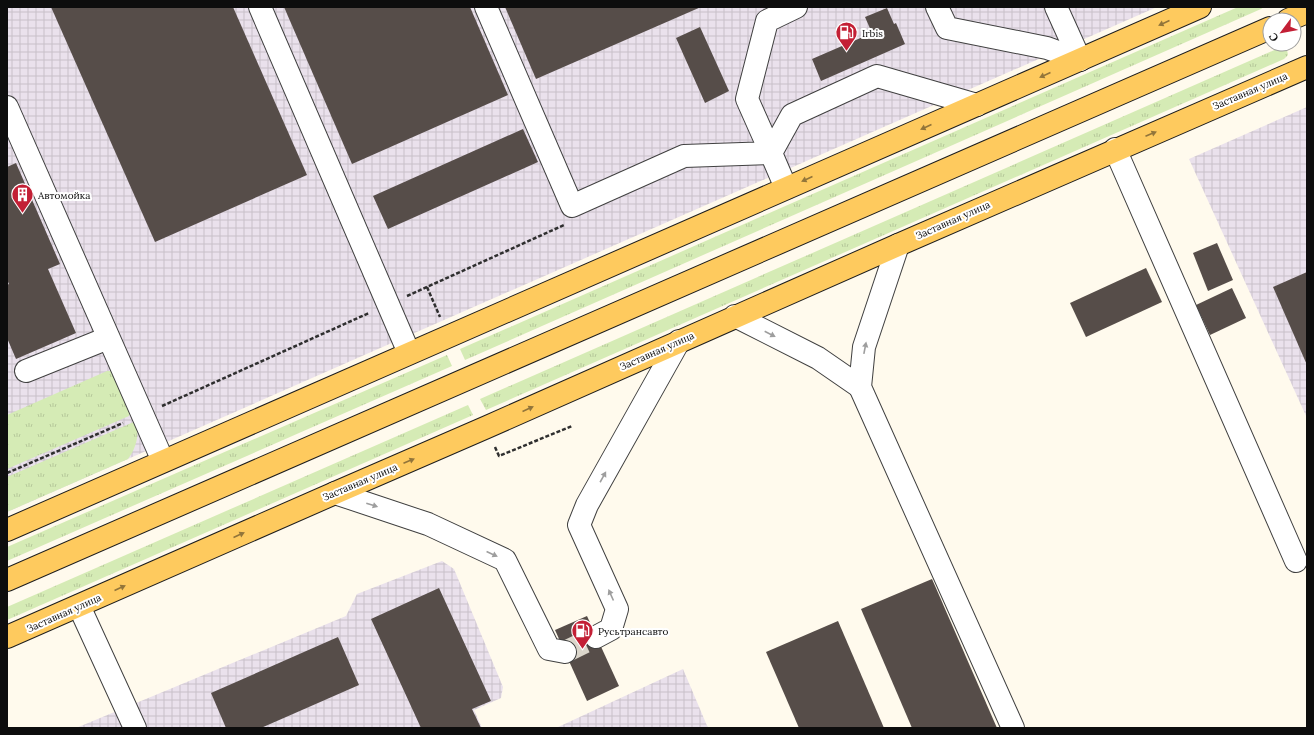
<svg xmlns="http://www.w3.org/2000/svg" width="1314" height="735" viewBox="0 0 1314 735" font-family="Lora,serif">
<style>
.industrial{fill:url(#industrial-grid)}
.grass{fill:url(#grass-tufts)}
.building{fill:#564d49}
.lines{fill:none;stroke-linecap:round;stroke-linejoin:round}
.minor-tunnel{stroke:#dbd6cb;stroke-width:22;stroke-dasharray:22 11;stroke-linecap:butt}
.minor-casing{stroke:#404040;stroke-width:24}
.major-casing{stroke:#1e1e1e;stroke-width:24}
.path{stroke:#2f2f2f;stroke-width:2.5;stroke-dasharray:4 2;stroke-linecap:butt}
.minor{stroke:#fff;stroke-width:22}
.major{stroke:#feca5e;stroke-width:22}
.oneway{fill:#92753a}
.oneway2{fill:#9e9e9e}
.labels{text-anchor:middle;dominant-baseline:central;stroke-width:4;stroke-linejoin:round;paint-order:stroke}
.poi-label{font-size:10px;fill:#0d0d0d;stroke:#fff;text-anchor:start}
.street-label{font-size:10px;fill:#0d0d0d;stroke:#fff}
</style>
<defs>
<pattern id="industrial-grid" width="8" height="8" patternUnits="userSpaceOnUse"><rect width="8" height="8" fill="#eae1ec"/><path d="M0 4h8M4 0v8" fill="none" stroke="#c8c0c9"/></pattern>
<pattern id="grass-tufts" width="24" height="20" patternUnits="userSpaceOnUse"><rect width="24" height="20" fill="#d5ebb5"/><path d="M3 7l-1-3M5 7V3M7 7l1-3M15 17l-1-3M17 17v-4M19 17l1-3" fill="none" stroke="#b6c89a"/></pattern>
</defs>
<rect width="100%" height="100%" fill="#fffaed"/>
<g class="industrial">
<polygon points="7,7 1157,7 7,512"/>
<polygon points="1307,107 1307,418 1189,159"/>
<polygon points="442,561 454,569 503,687 501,698 474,710 482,728 76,728 346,616 357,594"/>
<polygon points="683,669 708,728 556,728"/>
</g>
<g class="grass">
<polygon points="1238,7 1264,7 1261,9 465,360 460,349"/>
<polygon points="1279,48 1287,50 1288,55 1284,59 486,410 480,399"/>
<polygon points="447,355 452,366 7,561 7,547"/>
<polygon points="107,371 111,371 114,374 130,413 129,416 7,469 7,415"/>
<polygon points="468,405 473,415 7,620 7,607"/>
<path d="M136 421C140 433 136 449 128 459L7 512V477Z"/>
</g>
<g class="building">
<polygon points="51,7 233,7 307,175 155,242"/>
<polygon points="284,7 470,7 508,95 352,164"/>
<polygon points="505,7 701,7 536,79"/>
<polygon points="887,8 894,24 896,23 905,44 821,81 812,59 872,33 865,17"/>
<polygon points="700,27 729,91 705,103 676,38"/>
<polygon points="523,129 538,162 388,229 373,196"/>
<polygon points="16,163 60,264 48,269 76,333 16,359 7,338 7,285 9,284 7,280 7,167"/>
<polygon points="1217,243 1233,280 1208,291 1193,253"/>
<polygon points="1146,268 1162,302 1086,337 1070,303"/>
<polygon points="1307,272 1307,365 1273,287"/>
<polygon points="1232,288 1246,318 1210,335 1196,305"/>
<polygon points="932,579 997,728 912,728 861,609"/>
<polygon points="439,588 491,701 472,709 481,728 421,728 371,619"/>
<polygon points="587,616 619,686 587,701 555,630"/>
<polygon points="838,621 884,728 799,728 766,652"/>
<polygon points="338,637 359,685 261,728 226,728 211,693"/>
</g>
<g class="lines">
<polyline class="minor-tunnel" points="565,652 596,637"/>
<defs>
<g id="minor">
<polyline points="260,7 409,353"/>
<polyline points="486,7 572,206 684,156 771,153 747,99 767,21 796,7"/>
<polyline points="937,7 947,28 1047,48 1080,60"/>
<polyline points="1056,7 1080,60"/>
<polyline points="7,107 163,461"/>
<polyline points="1115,149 1296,561"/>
<polyline points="786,188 771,153 792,115 877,76 977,105"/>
<polyline points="898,245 864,347 860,387 1013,728"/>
<polyline points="735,316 818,358 860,387"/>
<polyline points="26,371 108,338"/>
<polyline points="335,493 428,524 505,560 549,649 565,652"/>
<polyline points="79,606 135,728"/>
<polyline points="596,637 611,629 617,609 579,525 587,505 679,341"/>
</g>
<g id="major">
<polyline points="1288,20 1307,12"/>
<polyline points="7,530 1200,7"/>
<polyline points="7,580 1270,28"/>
<polyline points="7,637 335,493 487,427 898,245 1307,67"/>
</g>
</defs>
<use href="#minor" class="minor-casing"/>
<use href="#major" class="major-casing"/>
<g class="path">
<polyline points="427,287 440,317"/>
<polyline points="407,296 564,225"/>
<polyline points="162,406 369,313"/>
<polyline points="495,447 499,456 572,426"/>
<polyline points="7,473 123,423"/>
</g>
<use href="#minor" class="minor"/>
<use href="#major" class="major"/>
</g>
<defs><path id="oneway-solid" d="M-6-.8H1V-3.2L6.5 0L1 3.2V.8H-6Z"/></defs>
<g class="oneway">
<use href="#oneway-solid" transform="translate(1164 23) rotate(156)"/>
<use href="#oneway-solid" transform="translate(1045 75) rotate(156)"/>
<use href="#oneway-solid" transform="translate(926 127) rotate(156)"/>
<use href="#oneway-solid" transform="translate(1151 134) rotate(-23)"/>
<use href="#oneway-solid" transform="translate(807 179) rotate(156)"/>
<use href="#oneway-solid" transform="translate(528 409) rotate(-24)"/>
<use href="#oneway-solid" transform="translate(409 461) rotate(-23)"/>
<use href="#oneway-solid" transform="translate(239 535) rotate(-24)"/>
<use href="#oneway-solid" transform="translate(120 588) rotate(-24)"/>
</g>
<g class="oneway2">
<use href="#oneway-solid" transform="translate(770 334) rotate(27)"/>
<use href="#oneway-solid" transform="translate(865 348) rotate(-79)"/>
<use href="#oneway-solid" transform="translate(603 477) rotate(-61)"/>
<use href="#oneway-solid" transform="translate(372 505) rotate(18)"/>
<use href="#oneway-solid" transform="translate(492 554) rotate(25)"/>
<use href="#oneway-solid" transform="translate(611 595) rotate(-114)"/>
</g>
<defs>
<symbol id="fuel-pin" viewBox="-11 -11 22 30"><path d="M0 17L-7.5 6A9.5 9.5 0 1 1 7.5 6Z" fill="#c31f35" stroke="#fff"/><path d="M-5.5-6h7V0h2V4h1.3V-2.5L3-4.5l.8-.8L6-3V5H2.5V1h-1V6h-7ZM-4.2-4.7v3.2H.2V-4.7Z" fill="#fff"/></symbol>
<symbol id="building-pin" viewBox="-11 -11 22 30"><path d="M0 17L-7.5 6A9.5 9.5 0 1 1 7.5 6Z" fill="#c31f35" stroke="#fff"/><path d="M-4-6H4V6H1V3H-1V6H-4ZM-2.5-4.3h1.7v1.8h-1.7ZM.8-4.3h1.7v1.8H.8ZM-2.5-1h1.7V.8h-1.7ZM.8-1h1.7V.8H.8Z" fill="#fff"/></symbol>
</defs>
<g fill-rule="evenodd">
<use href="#fuel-pin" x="834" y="20" width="25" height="34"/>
<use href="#building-pin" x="10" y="182" width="25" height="34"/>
<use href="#fuel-pin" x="570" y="618" width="25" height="34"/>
</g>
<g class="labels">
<g class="poi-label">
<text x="862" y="33">Irbis</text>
<text x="38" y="195">Автомойка</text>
<text x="598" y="631">Русьтрансавто</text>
</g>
<g class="street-label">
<text transform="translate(1250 91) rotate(-23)">Заставная улица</text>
<text transform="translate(953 220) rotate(-24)">Заставная улица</text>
<text transform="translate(657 351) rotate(-24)">Заставная улица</text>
<text transform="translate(360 482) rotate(-23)">Заставная улица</text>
<text transform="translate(64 613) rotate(-24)">Заставная улица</text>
</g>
</g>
<rect width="1314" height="735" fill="none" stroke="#0d0d0d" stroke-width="16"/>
<g transform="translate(1282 32) rotate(238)"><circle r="19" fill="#ffffff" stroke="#9e9e9e"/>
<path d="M0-3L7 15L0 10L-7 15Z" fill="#c31f35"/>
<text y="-6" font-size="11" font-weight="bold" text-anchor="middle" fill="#0d0d0d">С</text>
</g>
</svg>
